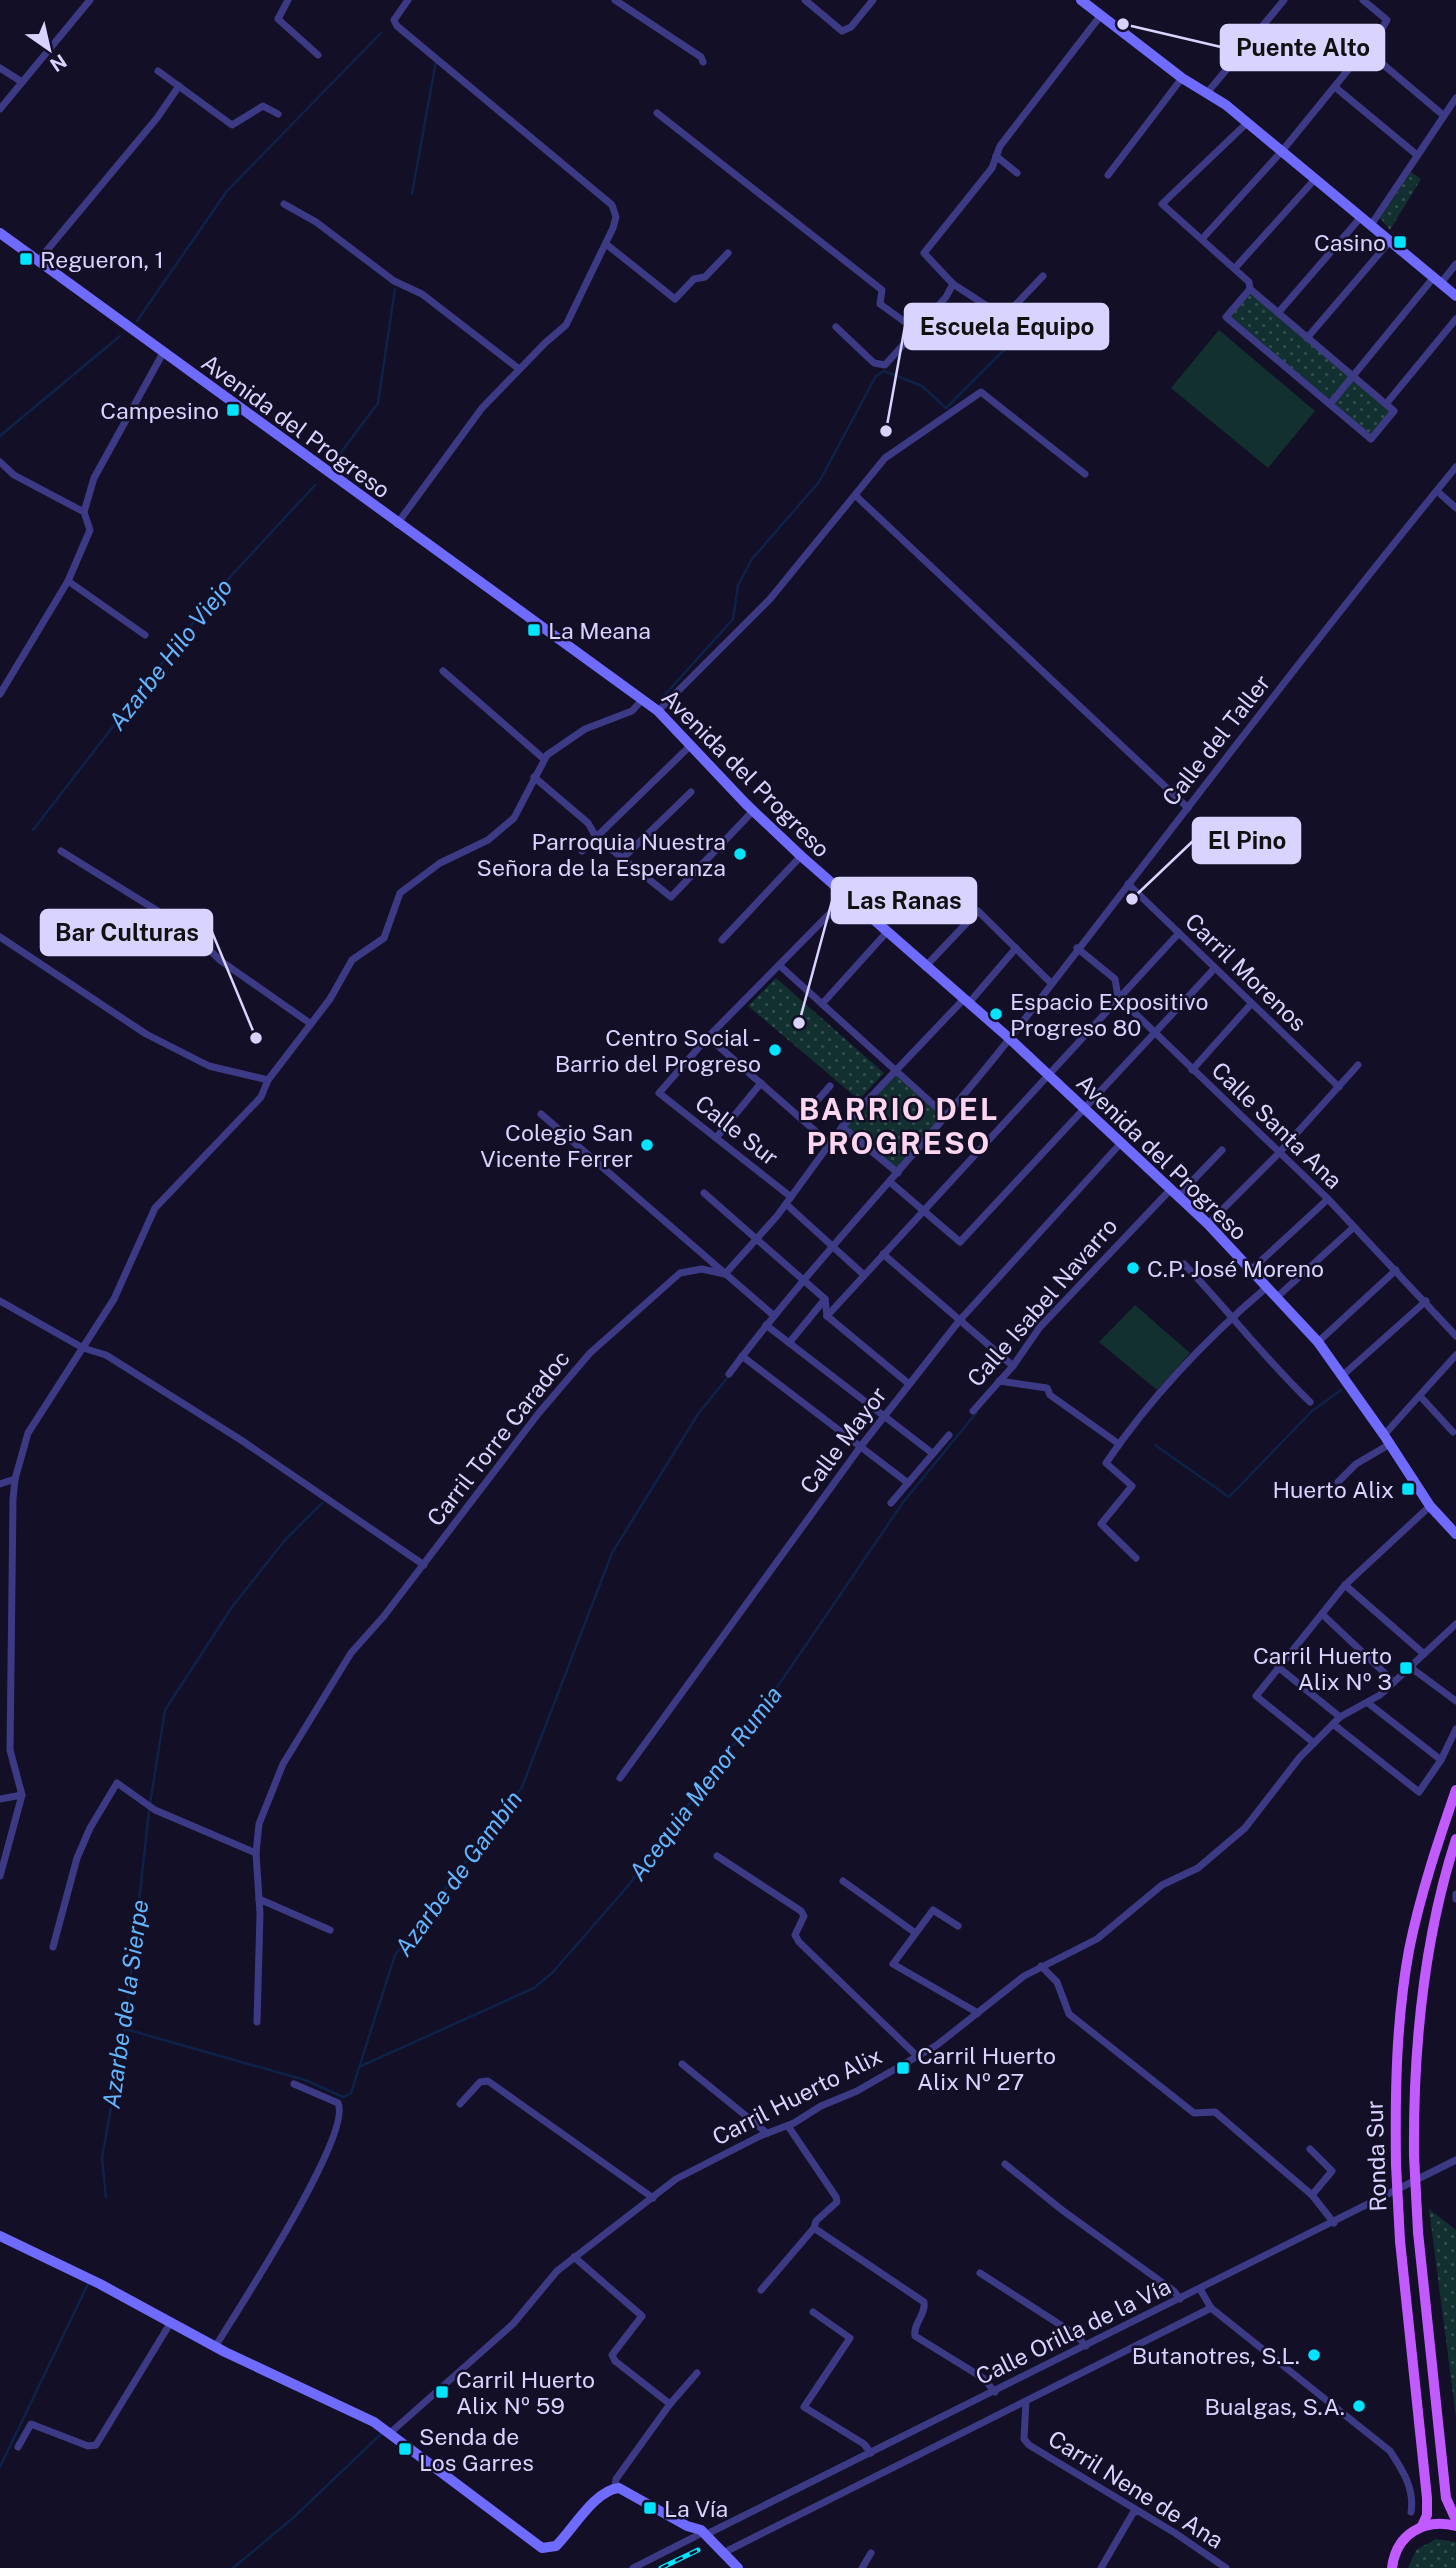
<svg xmlns="http://www.w3.org/2000/svg" width="1456" height="2568" viewBox="0 0 1456 2568" font-family="'Public Sans',sans-serif">
<style>
.grass{fill:url(#grass-dots)}
.garden{fill:#12302f}
.lines{fill:none;stroke-linecap:round;stroke-linejoin:round}
.stream{stroke:#0c2248;stroke-width:2.5}
.street{stroke:#3d3a85;stroke-width:7}
.secondary{stroke:#6f6bff;stroke-width:10}
.primary{stroke:#c25bff;stroke-width:10}
.rail-casing{stroke:#00e5ff;stroke-width:5}
.rail{stroke:#130f26;stroke-width:2.5;stroke-dasharray:8;stroke-linecap:butt}
.primary-bridge{stroke:#c25bff;stroke-width:10}
.poi-dot{fill:#00e5ff;stroke:#130f26;stroke-width:2.5}
.labels{text-anchor:middle;dominant-baseline:central;stroke-width:5;stroke-linejoin:round;paint-order:stroke}
.poi-label{font-size:23px;fill:#d9d4ff;stroke:#130f26;text-anchor:end}
.street-label{font-size:23px;fill:#d9d4ff;stroke:#130f26}
.water-label{font-size:24px;font-style:italic;fill:#62b6ff;stroke:#130f26}
.district-label{font-size:30px;font-weight:bold;letter-spacing:2px;fill:#ffd6f0;stroke:#130f26}
.leader{fill:none;stroke:#d9d4ff;stroke-width:2.5}
.callout-dot{fill:#d9d4ff;stroke:#130f26;stroke-width:2.5}
.callout{fill:#d9d4ff;stroke:#d9d4ff;stroke-width:2.5}
.callout-label{font-size:24px;text-anchor:middle;font-weight:bold;fill:#111}
</style>
<defs>
<pattern id="grass-dots" width="8" height="8" patternUnits="userSpaceOnUse" patternTransform="scale(1.75)"><rect width="8" height="8" fill="#12302f"/><path d="M2 2h.1M6 6h.1" fill="none" stroke="#344d4e" stroke-width="1.8" stroke-linecap="round"/></pattern>
</defs>
<rect width="100%" height="100%" fill="#130f26"/>
<g class="grass">
<polygon points="1411,172 1421,179 1390,230 1380,218"/>
<polygon points="1250,289 1394,411 1371,439 1226,318"/>
<polygon points="776,978 884,1073 859,1100 748,1006"/>
<polygon points="895,1071 946,1116 898,1173 842,1128"/>
<polygon points="1429,2209 1456,2230 1456,2417"/>
<polygon points="1436,2539 1456,2542 1456,2568 1408,2568 1416,2550"/>
</g>
<g class="garden">
<polygon points="1219,330 1315,411 1268,468 1171,388"/>
<polygon points="1135,1305 1190,1353 1157,1390 1099,1342"/>
</g>
<g class="lines">
<g class="stream">
<polyline points="412,194 436,61"/>
<polyline points="137,321 227,191 381,33"/>
<polyline points="0,436 120,336"/>
<polyline points="333,463 378,403 395,289"/>
<polyline points="662,698 733,619 738,585 752,559 819,482 876,376 884,371 922,386 946,408 1007,347"/>
<polyline points="33,830 220,588 315,485"/>
<polyline points="1155,1445 1229,1497 1312,1411 1341,1390"/>
<polyline points="150,1804 165,1710 232,1607 285,1540 322,1503"/>
<polyline points="125,2029 305,2080 343,2097 351,2093 395,1955 522,1787 612,1553 698,1414 728,1377"/>
<polyline points="359,2067 534,1988 553,1972 627,1887 780,1683 904,1501 977,1412"/>
<polyline points="106,2197 102,2158 125,2029 149,1811"/>
<polyline points="0,2467 88,2284"/>
<polyline points="233,2568 293,2518 382,2433"/>
</g>
<g class="street">
<polyline points="288,0 278,19 318,55"/>
<polyline points="615,0 701,57 703,62"/>
<polyline points="805,0 842,31 851,27 873,0"/>
<polyline points="1366,50 1443,115"/>
<polyline points="0,68 22,82"/>
<polyline points="158,71 232,125 263,106 278,114"/>
<polyline points="1335,87 1417,155"/>
<polyline points="1207,93 1284,0"/>
<polyline points="0,109 90,0"/>
<polyline points="657,113 882,290 880,304 916,330"/>
<polyline points="1248,122 1162,204 1249,282 1250,289"/>
<polyline points="996,156 1017,173"/>
<polyline points="1108,175 1182,78"/>
<polyline points="284,204 316,222 394,281 422,294 519,369"/>
<polyline points="1371,225 1456,98"/>
<polyline points="1202,239 1282,151 1383,27 1387,20 1363,0"/>
<polyline points="606,244 675,299 694,279 705,277 728,253"/>
<polyline points="38,261 157,118 179,86"/>
<polyline points="1235,268 1316,178"/>
<polyline points="1441,283 1456,264"/>
<polyline points="953,284 1004,317 1043,276"/>
<polygon points="1250,289 1394,411 1371,439 1226,317"/>
<polyline points="1278,313 1361,217"/>
<polyline points="836,327 874,363 885,365 946,297 953,284 924,253 992,168 1000,146 1101,15"/>
<polyline points="1307,338 1390,241"/>
<polyline points="1330,404 1434,277"/>
<polyline points="1386,404 1456,319"/>
<polyline points="0,462 14,475 84,512 94,478 163,353"/>
<polyline points="1437,491 1456,508"/>
<polyline points="856,496 1188,808"/>
<polyline points="397,524 482,408 545,343 566,325 613,228 616,217 612,205 397,26 394,20 408,0"/>
<polyline points="68,581 145,635"/>
<polyline points="443,671 544,759"/>
<polyline points="0,694 68,581 90,530 84,512"/>
<polyline points="658,711 770,599 885,458 981,392 1085,474"/>
<polyline points="534,777 588,823 596,837 671,897 753,811"/>
<polyline points="61,851 190,931 221,961 311,1024"/>
<polyline points="582,851 691,745"/>
<polyline points="622,859 691,792"/>
<polyline points="1128,884 1339,1087"/>
<polyline points="0,937 146,1034 209,1066 268,1080"/>
<polyline points="722,940 801,856"/>
<polyline points="1077,948 1115,979 1118,997 1328,1199 1456,1336"/>
<polyline points="779,965 946,1116"/>
<polyline points="925,967 978,911 1051,983"/>
<polyline points="822,1004 886,933"/>
<polyline points="968,1004 1016,948"/>
<polyline points="708,1037 830,1144"/>
<polyline points="1192,1070 1251,1004"/>
<polyline points="541,1114 773,1315"/>
<polyline points="801,1119 830,1086"/>
<polyline points="842,1127 898,1173"/>
<polyline points="716,1138 761,1083"/>
<polyline points="890,1182 960,1242 1214,969"/>
<polyline points="704,1193 825,1299 827,1316"/>
<polyline points="1178,1196 1222,1150"/>
<polyline points="791,1197 659,1093 708,1037 846,897"/>
<polyline points="786,1204 864,1275"/>
<polyline points="1208,1224 1278,1154 1358,1065"/>
<polyline points="883,1254 1013,1366"/>
<path d="M1184 1264C1227 1309 1265 1359 1310 1402"/>
<polyline points="1251,1270 1328,1199"/>
<polyline points="1277,1297 1354,1227"/>
<polyline points="0,1301 83,1348 106,1355 241,1440 424,1565"/>
<polyline points="827,1316 1179,933"/>
<polyline points="827,1316 909,1384"/>
<polyline points="766,1325 932,1453"/>
<polyline points="1318,1342 1396,1270"/>
<polyline points="789,1343 825,1299"/>
<polyline points="742,1356 908,1483"/>
<path d="M729 1374C816 1257 920 1153 1010 1038 1158 848 1303 654 1456 467"/>
<polyline points="1343,1375 1426,1301"/>
<polyline points="999,1381 1047,1388 1050,1395 1119,1444"/>
<polyline points="1420,1396 1453,1432"/>
<polyline points="973,1411 1013,1366 1040,1327 1170,1190"/>
<polyline points="1384,1435 1456,1355"/>
<polyline points="1338,1482 1356,1464 1390,1444"/>
<polyline points="0,1484 15,1479"/>
<polyline points="891,1503 949,1435"/>
<path d="M1136 1558 1101 1524 1132 1486 1106 1463C1150 1398 1207 1338 1267 1287"/>
<polyline points="1345,1585 1424,1654"/>
<polyline points="1322,1614 1394,1682"/>
<polyline points="1278,1667 1340,1717"/>
<polyline points="1410,1667 1456,1701"/>
<polyline points="1368,1703 1441,1760"/>
<polyline points="1333,1724 1419,1792 1441,1760 1456,1729"/>
<polyline points="1314,1743 1256,1696 1345,1585 1430,1506"/>
<polyline points="620,1778 861,1446 959,1321 1120,1144"/>
<polyline points="0,1799 22,1795"/>
<polyline points="717,1856 801,1911 804,1916 795,1935 799,1942 916,2055"/>
<polyline points="0,1876 22,1795 10,1750 13,1499 15,1479 28,1433 114,1299 155,1208 261,1097 268,1080 330,999 352,960 384,938 400,893 440,863 488,840 514,818 547,755 585,729 632,711 643,699"/>
<polyline points="843,1881 914,1932"/>
<polyline points="1456,1894 1456,1899"/>
<polyline points="259,1899 330,1930"/>
<polyline points="958,1926 933,1910 893,1964 978,2013"/>
<polyline points="53,1947 77,1858 90,1828 117,1783 155,1810 256,1853"/>
<polyline points="1041,1966 1057,1982 1069,2014 1194,2113 1215,2112 1312,2195 1334,2223"/>
<polyline points="257,2022 260,1914 256,1853 259,1824 283,1764 351,1653 384,1616 538,1414 590,1353 680,1273 702,1269 725,1274 777,1216 842,1127 963,1000"/>
<polyline points="682,2064 767,2133"/>
<polyline points="460,2104 480,2082 488,2081 653,2198"/>
<path d="M788 2126 836 2197 837 2202 816 2221 814 2228 924 2302C926 2315 913 2323 915 2336L983 2378 995 2392"/>
<polyline points="1310,2149 1332,2171 1312,2195"/>
<polyline points="1005,2164 1062,2210 1174,2291 1180,2299"/>
<polyline points="574,2257 642,2316 612,2355 615,2361 670,2404 616,2479 615,2488"/>
<polyline points="980,2273 1076,2335 1086,2346"/>
<path d="M1200 2289 1211 2308 1390 2451C1402 2469 1415 2489 1411 2512"/>
<polyline points="761,2290 814,2228"/>
<polyline points="813,2312 850,2338 804,2407 864,2444 871,2453"/>
<path d="M215 2347C237 2311 353 2134 338 2103L294 2084"/>
<polyline points="1026,2401 1024,2439 1029,2445 1175,2533 1226,2568"/>
<polyline points="670,2404 697,2373"/>
<polyline points="390,2433 513,2324 557,2271 676,2179 760,2136 794,2123 821,2106 857,2091 937,2045 1024,1976 1097,1939 1162,1885 1198,1868 1245,1828 1300,1757 1340,1717 1380,1695 1456,1624"/>
<polyline points="18,2447 31,2424 88,2446 96,2445 171,2322"/>
<polyline points="707,2534 1456,2160"/>
<polyline points="723,2553 1211,2308"/>
<polyline points="633,2568 704,2532"/>
<polyline points="862,2568 871,2553"/>
<polyline points="1101,2568 1133,2513 1138,2511"/>
</g>
<g class="secondary">
<polyline points="1081,0 1182,78 1226,105 1456,296"/>
<polyline points="0,233 658,711 746,804 801,856 1009,1038 1208,1224 1318,1342 1384,1435 1430,1506 1456,1534"/>
<path d="M0 2236 100 2284 225 2352 374 2422 542 2548 556 2546C573 2529 595 2490 619 2488L687 2526 701 2530 738 2568"/>
</g>
<g class="primary">
<path d="M1414 2156C1413 2049 1423 1941 1456 1839"/>
<path d="M1396 2165C1395 2093 1396 2021 1409 1950 1420 1895 1438 1842 1456 1790"/>
<polyline points="1418,2232 1446,2498 1456,2520"/>
<polyline points="1400,2241 1427,2498 1427,2515 1422,2526"/>
<path d="M1392 2568C1396 2534 1424 2518 1456 2526"/>
</g>
<defs>
<polyline id="rail" points="661,2568 698,2550"/>
</defs>
<use href="#rail" class="rail-casing"/>
<use href="#rail" class="rail"/>
<g class="primary-bridge">
<polyline points="1414,2156 1418,2232"/>
<polyline points="1396,2165 1400,2241"/>
</g>
</g>
<g class="poi-dot">
<rect x="1393" y="235" width="14" height="14" rx="3.5"/>
<rect x="19" y="252" width="14" height="14" rx="3.5"/>
<rect x="226" y="403" width="14" height="14" rx="3.5"/>
<rect x="527" y="623" width="14" height="14" rx="3.5"/>
<circle cx="740" cy="854" r="7"/>
<circle cx="996" cy="1014" r="7"/>
<circle cx="775" cy="1050" r="7"/>
<circle cx="647" cy="1145" r="7"/>
<circle cx="1133" cy="1268" r="7"/>
<rect x="1401" y="1482" width="14" height="14" rx="3.5"/>
<rect x="1399" y="1661" width="14" height="14" rx="3.5"/>
<rect x="896" y="2061" width="14" height="14" rx="3.5"/>
<circle cx="1314" cy="2355" r="7"/>
<rect x="435" y="2385" width="14" height="14" rx="3.5"/>
<circle cx="1359" cy="2406" r="7"/>
<rect x="398" y="2442" width="14" height="14" rx="3.5"/>
<rect x="643" y="2501" width="14" height="14" rx="3.5"/>
</g>
<g class="labels">
<g class="poi-label">
<text x="1386" y="242">Casino</text>
<text x="40" y="259" text-anchor="start">Regueron, 1</text>
<text x="219" y="410">Campesino</text>
<text x="548" y="630" text-anchor="start">La Meana</text>
<text x="726" y="841">Parroquia Nuestra<tspan x="726" dy="26">Señora de la Esperanza</tspan></text>
<text x="1010" y="1001" text-anchor="start">Espacio Expositivo<tspan x="1010" dy="26">Progreso 80</tspan></text>
<text x="761" y="1037">Centro Social -<tspan x="761" dy="26">Barrio del Progreso</tspan></text>
<text x="633" y="1132">Colegio San<tspan x="633" dy="26">Vicente Ferrer</tspan></text>
<text x="1147" y="1268" text-anchor="start">C.P. José Moreno</text>
<text x="1394" y="1489">Huerto Alix</text>
<text x="1392" y="1655">Carril Huerto<tspan x="1392" dy="26">Alix Nº 3</tspan></text>
<text x="917" y="2055" text-anchor="start">Carril Huerto<tspan x="917" dy="26">Alix Nº 27</tspan></text>
<text x="1300" y="2355">Butanotres, S.L.</text>
<text x="456" y="2379" text-anchor="start">Carril Huerto<tspan x="456" dy="26">Alix Nº 59</tspan></text>
<text x="1345" y="2406">Bualgas, S.A.</text>
<text x="419" y="2436" text-anchor="start">Senda de<tspan x="419" dy="26">Los Garres</tspan></text>
<text x="664" y="2508" text-anchor="start">La Vía</text>
</g>
<g class="street-label">
<text transform="translate(296 426) rotate(36)">Avenida del Progreso</text>
<text transform="translate(1216 740) rotate(-52)">Calle del Taller</text>
<text transform="translate(746 773) rotate(45)">Avenida del Progreso</text>
<text transform="translate(1246 972) rotate(44)">Carril Morenos</text>
<text transform="translate(1277 1125) rotate(44)">Calle Santa Ana</text>
<text transform="translate(737 1130) rotate(38)">Calle Sur</text>
<text transform="translate(1162 1157) rotate(44)">Avenida del Progreso</text>
<text transform="translate(1042 1302) rotate(-49)">Calle Isabel Navarro</text>
<text transform="translate(498 1438) rotate(-52)">Carril Torre Caradoc</text>
<text transform="translate(843 1440) rotate(-53)">Calle Mayor</text>
<text transform="translate(797 2096) rotate(-27)">Carril Huerto Alix</text>
<text transform="translate(1376 2156) rotate(-92)">Ronda Sur</text>
<text transform="translate(1073 2331) rotate(-26)">Calle Orilla de la Vía</text>
<text transform="translate(1136 2489) rotate(32)">Carril Nene de Ana</text>
</g>
<g class="water-label">
<text transform="translate(170 654) rotate(-52)">Azarbe Hilo Viejo</text>
<text transform="translate(705 1783) rotate(-53)">Acequia Menor Rumia</text>
<text transform="translate(458 1873) rotate(-54)">Azarbe de Gambín</text>
<text transform="translate(125 2004) rotate(-82)">Azarbe de la Sierpe</text>
</g>
<g class="district-label">
<text x="899" y="1109">BARRIO DEL<tspan x="899" dy="34">PROGRESO</tspan></text>
</g>
</g>
<path class="leader" d="M1123 24L1221 47M886 431L905 326M1132 899L1193 841M799 1023L832 901M256 1038L212 932"/>
<g class="callout-dot">
<circle cx="1123" cy="24" r="7"/>
<circle cx="886" cy="431" r="7"/>
<circle cx="1132" cy="899" r="7"/>
<circle cx="799" cy="1023" r="7"/>
<circle cx="256" cy="1038" r="7"/>
</g>
<g class="callout">
<rect x="1221" y="25" width="163" height="45" rx="7"/>
<rect x="905" y="304" width="203" height="45" rx="7"/>
<rect x="1193" y="818" width="107" height="45" rx="7"/>
<rect x="832" y="878" width="144" height="45" rx="7"/>
<rect x="41" y="910" width="171" height="45" rx="7"/>
</g>
<g class="callout-label">
<text x="1303" y="56">Puente Alto</text>
<text x="1007" y="335">Escuela Equipo</text>
<text x="1247" y="849">El Pino</text>
<text x="904" y="909">Las Ranas</text>
<text x="127" y="941">Bar Culturas</text>
</g>
<g transform="translate(49 49) rotate(146)" stroke="#130f26" stroke-width="5" paint-order="stroke">
<path d="M0-5L12 26L0 18L-12 26Z" fill="#d9d4ff"/>
<text y="-10" font-size="19" font-weight="bold" text-anchor="middle" fill="#d9d4ff">N</text>
</g>
</svg>
